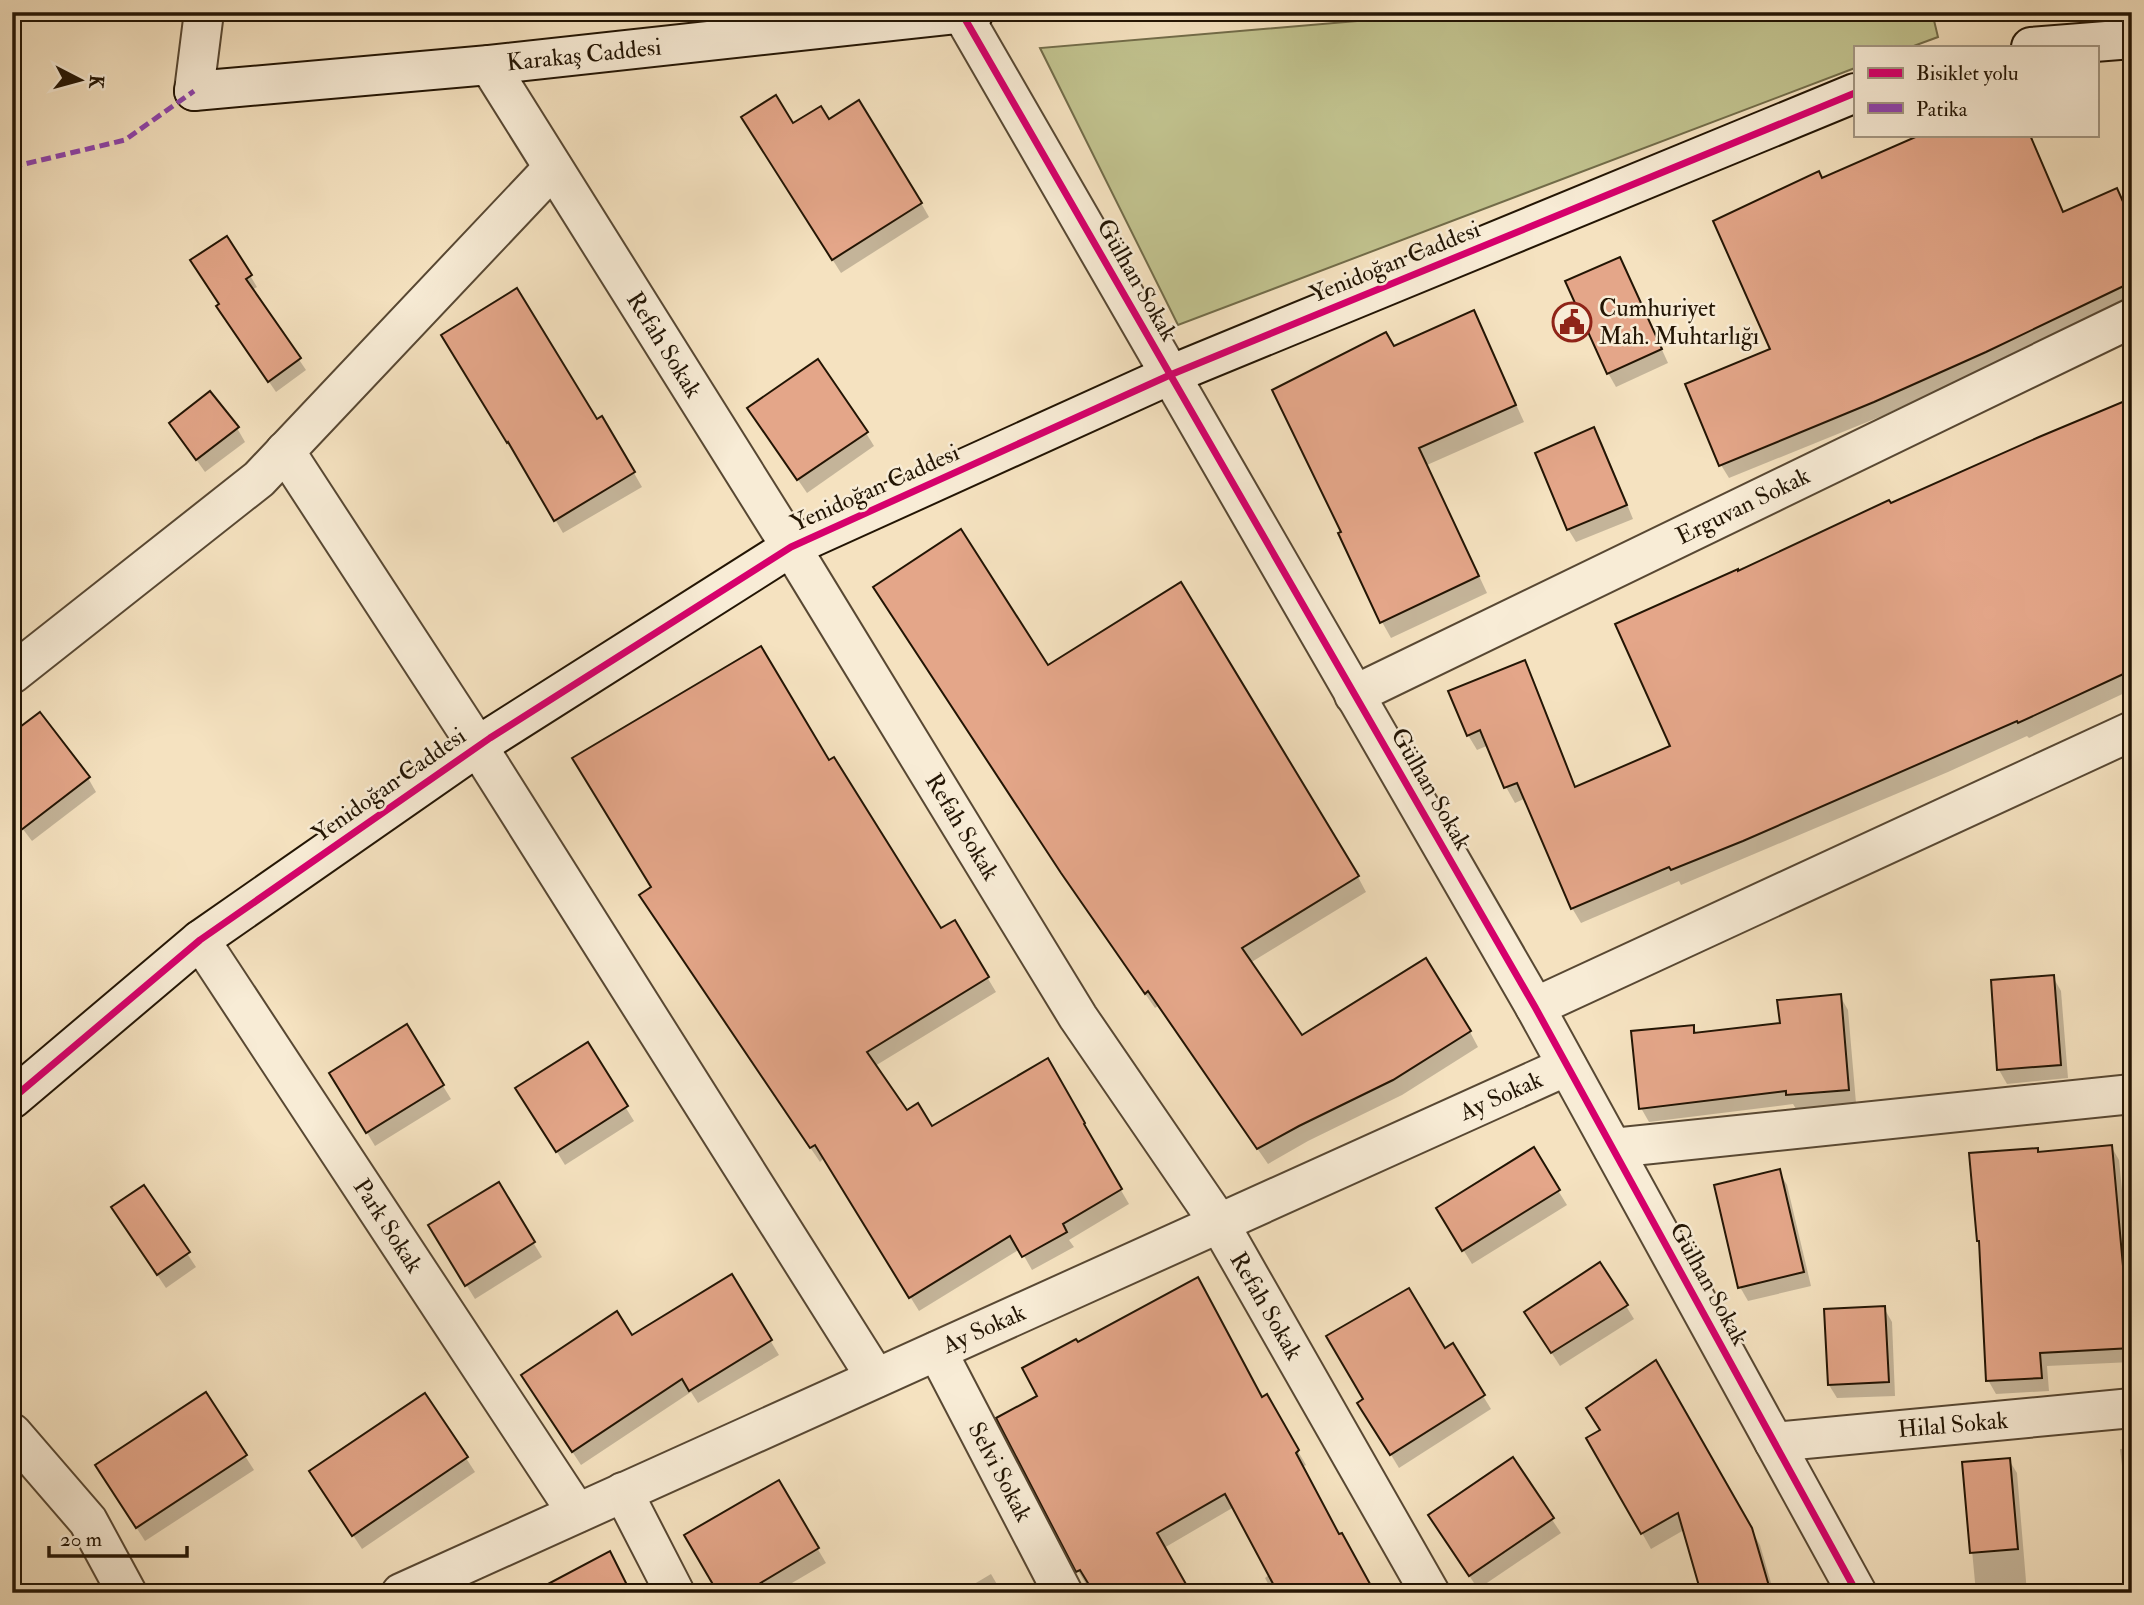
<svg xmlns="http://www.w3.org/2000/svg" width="2144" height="1605" viewBox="0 0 2144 1605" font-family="'IM FELL Double Pica',serif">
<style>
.green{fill:#c1c28e;stroke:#726c49;stroke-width:2}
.shadow{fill:#0003}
.building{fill:#e4a689;stroke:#231504;stroke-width:2}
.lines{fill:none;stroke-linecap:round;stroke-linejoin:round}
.street-casing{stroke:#584833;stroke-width:42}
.secondary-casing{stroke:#231504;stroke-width:42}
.street{stroke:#f8ecd6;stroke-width:38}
.secondary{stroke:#f8ecd6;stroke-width:38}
.quiet{stroke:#8e44ad;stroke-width:5;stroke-dasharray:10 5;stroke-linecap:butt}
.cycleway-casing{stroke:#f8ecd6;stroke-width:11}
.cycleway{stroke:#d6006c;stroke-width:7}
.labels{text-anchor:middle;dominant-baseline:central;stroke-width:5;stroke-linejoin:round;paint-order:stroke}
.street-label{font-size:24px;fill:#231504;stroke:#f8ecd6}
.poi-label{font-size:24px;fill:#231504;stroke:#f8ecd6;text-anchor:start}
</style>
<rect width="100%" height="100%" fill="#f5e2c0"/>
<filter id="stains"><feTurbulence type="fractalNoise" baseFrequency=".00286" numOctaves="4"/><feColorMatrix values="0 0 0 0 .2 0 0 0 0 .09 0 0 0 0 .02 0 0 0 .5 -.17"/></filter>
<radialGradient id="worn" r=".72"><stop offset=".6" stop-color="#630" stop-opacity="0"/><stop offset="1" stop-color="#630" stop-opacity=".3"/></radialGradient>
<polygon class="green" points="1462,12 1932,12 1938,37 1911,47 1855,47 1855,68 1178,325 1040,48"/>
<g class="shadow">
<polygon points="829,121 921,203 929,217 841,273 751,131"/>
<polygon points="1924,135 2023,135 2031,140 2039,155 2064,213 2132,221 2132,300 1882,416 1729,478 1721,465 1773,350 1822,180"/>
<polygon points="227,238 257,287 252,290 306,370 276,392 225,318 221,305"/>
<polygon points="1627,273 1668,363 1616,387 1608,373"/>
<polygon points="1473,313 1482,329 1524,422 1427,465 1487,593 1391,638 1382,622 1394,348"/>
<polygon points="443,335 597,421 602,418 642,487 563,533 517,454 516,455"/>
<polygon points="2132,404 2132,692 2131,690 2029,738 2027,736 1948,772 1681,885 1679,881 1581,923 1572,908 1526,798 1515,803 1506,787 1489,745 1477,750 1468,735 1524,663 1533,678 1576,788 1672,747 1738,573 1891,506"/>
<polygon points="758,422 866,433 874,446 807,493"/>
<polygon points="171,424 237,428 245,442 205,472"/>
<polygon points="1594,429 1602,443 1633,519 1576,542 1568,529"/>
<polygon points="884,602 1047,667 1358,877 1366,892 1250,963 1301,1037 1470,1032 1478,1047 1402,1095 1308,1141 1268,1164 1158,1006 1155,1008 1072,889"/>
<polygon points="828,763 940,931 954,922 996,992 875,1066 906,1113 932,1128 1091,1139 1129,1204 1069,1240 1074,1247 1032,1270 1020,1249 919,1311 824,1158 820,1162 649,910"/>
<polygon points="88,778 96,792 32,841 12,815"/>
<polygon points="2132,791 2132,825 2122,794"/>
<polygon points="2053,977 2061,991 2068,1078 2007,1084 1999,1070 1992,982"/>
<polygon points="1840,996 1848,1010 1856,1103 1796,1109 1793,1104 1649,1122 1641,1108 1693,1026 1697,1034 1781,1025"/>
<polygon points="406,1026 451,1099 375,1146 331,1073"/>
<polygon points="587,1045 634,1121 565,1165 526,1102"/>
<polygon points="2111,1146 2119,1160 2132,1289 2132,1362 2047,1366 2049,1391 1996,1394 1988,1380 2039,1153"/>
<polygon points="1533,1150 1567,1205 1472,1264 1446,1222"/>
<polygon points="1779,1171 1787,1185 1811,1286 1748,1301 1740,1287"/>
<polygon points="498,1185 542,1257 475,1299 430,1226"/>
<polygon points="143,1187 196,1267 166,1288 121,1221"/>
<polygon points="732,1277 779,1355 698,1403 691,1392 581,1465 531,1389 632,1337"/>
<polygon points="1626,1306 1634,1319 1560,1366 1534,1326"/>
<polygon points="1884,1308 1892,1322 1895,1396 1837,1398 1829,1385"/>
<polygon points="1656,1362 1760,1545 1774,1593 1703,1593 1684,1530 1651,1549 1589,1439 1602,1431"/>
<polygon points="206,1395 254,1470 145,1541 105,1479"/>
<polygon points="425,1395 475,1472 362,1549 320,1485"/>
<polygon points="1483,1396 1491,1409 1399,1468 1368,1417"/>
<polygon points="1266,1397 1306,1465 1302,1467 1339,1536 1374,1593 1273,1593 1265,1578 1270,1574 1234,1507 1164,1548 1086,1584 1078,1571"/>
<polygon points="2132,1448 2132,1548 2120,1449"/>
<polygon points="1512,1460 1561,1533 1478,1589 1438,1529"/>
<polygon points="2009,1460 2017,1473 2027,1593 1976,1593 1964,1464"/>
<polygon points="778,1482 826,1563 775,1593 720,1593"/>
<polygon points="991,1574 1002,1593 959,1593"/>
</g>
<g class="building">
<polygon points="776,95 793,123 821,106 829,119 859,100 922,203 832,260 741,117"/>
<polygon points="1920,135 2030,135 2063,212 2117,188 2132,222 2132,282 1986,352 1874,402 1719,466 1685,384 1770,349 1713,221 1819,171 1822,178"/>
<polygon points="227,236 252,275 246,279 301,358 268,382 216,306 219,304 190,260"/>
<polygon points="1620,257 1662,349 1607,374 1565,281"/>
<polygon points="517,288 597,419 602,416 635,472 554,521 508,442 507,443 441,335"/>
<polygon points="1474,310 1516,405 1419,448 1479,576 1380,623 1338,533 1341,532 1272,390 1386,332 1394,346"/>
<polygon points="818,359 868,432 797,480 747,408"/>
<polygon points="210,391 239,427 196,460 169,423"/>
<polygon points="2132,398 2132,670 2018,723 2017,721 1743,841 1671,870 1669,867 1571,909 1517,783 1504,788 1480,730 1467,736 1448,691 1525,660 1575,787 1670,746 1615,624 1738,569 1738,571 1889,500 1891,503 2039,437"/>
<polygon points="1594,427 1627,505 1567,530 1535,453"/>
<polygon points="961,529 1048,665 1181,582 1359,876 1242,948 1302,1035 1426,958 1471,1031 1393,1080 1299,1126 1257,1149 1148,991 1145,994 1061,873 873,587"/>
<polygon points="761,646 829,760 834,757 941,928 955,920 989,977 867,1052 907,1110 918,1103 932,1126 1048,1058 1085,1123 1084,1124 1122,1189 1063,1224 1067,1232 1022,1257 1010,1236 909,1298 815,1145 810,1148 639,895 651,887 572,758"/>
<polygon points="40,712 90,777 12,837 12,733"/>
<polygon points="2054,975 2061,1065 1997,1070 1991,980"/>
<polygon points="1841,994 1849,1090 1786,1095 1786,1091 1639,1109 1631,1031 1694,1025 1694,1033 1780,1023 1777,1000"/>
<polygon points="407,1024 444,1085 366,1133 329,1073"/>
<polygon points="588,1042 628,1106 556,1152 515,1088"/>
<polygon points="2112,1145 2125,1288 2132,1288 2132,1348 2040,1353 2042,1378 1986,1381 1979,1241 1977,1241 1969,1153 2038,1148 2038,1152"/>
<polygon points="1534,1147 1560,1190 1462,1251 1436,1208"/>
<polygon points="1780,1169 1804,1272 1738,1288 1714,1185"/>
<polygon points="499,1182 535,1242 465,1286 428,1225"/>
<polygon points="144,1185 190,1252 157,1275 111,1207"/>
<polygon points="1600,1262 1628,1305 1551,1353 1524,1312"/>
<polygon points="732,1274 772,1340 689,1391 682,1379 572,1452 521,1375 617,1311 632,1335"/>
<polygon points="1198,1277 1262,1397 1267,1394 1299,1450 1296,1453 1339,1534 1342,1533 1375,1593 1278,1593 1225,1494 1157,1533 1191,1593 1094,1593 1080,1570 1076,1572 996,1418 1037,1396 1022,1368 1076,1339 1078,1342"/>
<polygon points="1409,1288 1445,1348 1453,1343 1485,1395 1390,1455 1357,1403 1363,1399 1326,1336"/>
<polygon points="1885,1306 1889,1382 1828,1385 1824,1309"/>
<polygon points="1656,1360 1752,1528 1771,1593 1701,1593 1678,1513 1641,1534 1586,1438 1600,1430 1586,1408"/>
<polygon points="206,1392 247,1455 136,1528 95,1465"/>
<polygon points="425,1393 468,1457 352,1536 309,1471"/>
<polygon points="1513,1457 1554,1518 1469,1576 1428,1515"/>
<polygon points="2010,1458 2018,1549 1970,1553 1962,1462"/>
<polygon points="779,1480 819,1548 744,1593 718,1593 684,1535"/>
<polygon points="610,1551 631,1593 531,1593"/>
</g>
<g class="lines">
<defs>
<g id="street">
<polyline points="961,12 1535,1007 1857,1593"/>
<polyline points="489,65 791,547 1078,1017 1219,1223 1430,1593"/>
<polyline points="194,91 204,12"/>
<polyline points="285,451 478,747 876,1378"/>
<polyline points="12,674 259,479 553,168"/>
<polyline points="1354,695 2132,318"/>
<polyline points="200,940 577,1513"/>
<polyline points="1535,1007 2132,731"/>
<polyline points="1613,1148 2132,1094"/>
<polyline points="937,1351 1063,1593"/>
<polyline points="12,1433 88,1521 127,1593"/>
<polyline points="1774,1442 2132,1408"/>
<polyline points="623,1492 675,1593"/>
<polyline points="401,1593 1567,1066"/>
</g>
<g id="secondary">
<polyline points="2031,47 2132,39"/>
<polyline points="194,91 489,65 974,12"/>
<polyline points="12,1099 200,940 490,738 791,547 1170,375 1855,93"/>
</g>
</defs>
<use href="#street" class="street-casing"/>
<use href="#secondary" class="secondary-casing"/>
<use href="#street" class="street"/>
<use href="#secondary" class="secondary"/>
<polyline class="quiet" points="12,167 125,140 194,91"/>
<defs>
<g id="cycleway">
<polyline points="961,12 1535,1007 1857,1593"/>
<polyline points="12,1099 200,940 490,738 791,547 1170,375 1855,93"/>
</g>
</defs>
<use href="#cycleway" class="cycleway-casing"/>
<use href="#cycleway" class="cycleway"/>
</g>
<defs>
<symbol id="civic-ring" viewBox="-11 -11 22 22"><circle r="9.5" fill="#f8ecd6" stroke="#8f2418" stroke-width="1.5"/><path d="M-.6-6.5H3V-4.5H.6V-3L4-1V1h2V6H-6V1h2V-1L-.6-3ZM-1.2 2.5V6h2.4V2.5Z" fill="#8f2418"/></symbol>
</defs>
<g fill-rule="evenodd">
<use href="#civic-ring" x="1550" y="300" width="44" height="44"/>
</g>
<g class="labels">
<g class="street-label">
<text transform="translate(584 55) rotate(-6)">Karakaş Caddesi</text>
<text transform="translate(1395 262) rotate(-22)">Yenidoğan Caddesi</text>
<text transform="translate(1137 280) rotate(60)">Gülhan Sokak</text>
<text transform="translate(664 345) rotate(58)">Refah Sokak</text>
<text transform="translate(875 488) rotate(-24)">Yenidoğan Caddesi</text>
<text transform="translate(1743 506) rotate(-26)">Erguvan Sokak</text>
<text transform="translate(389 785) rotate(-35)">Yenidoğan Caddesi</text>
<text transform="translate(1431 789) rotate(60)">Gülhan Sokak</text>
<text transform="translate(962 827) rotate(59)">Refah Sokak</text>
<text transform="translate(1501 1096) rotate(-24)">Ay Sokak</text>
<text transform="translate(388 1226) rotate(57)">Park Sokak</text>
<text transform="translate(1709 1284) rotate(61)">Gülhan Sokak</text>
<text transform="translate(1266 1306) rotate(60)">Refah Sokak</text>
<text transform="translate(984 1329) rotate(-24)">Ay Sokak</text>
<text transform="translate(1953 1425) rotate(-5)">Hilal Sokak</text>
<text transform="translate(1000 1472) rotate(62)">Selvi Sokak</text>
</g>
<g class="poi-label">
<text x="1599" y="308">Cumhuriyet<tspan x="1599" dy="28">Mah. Muhtarlığı</tspan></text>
</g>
</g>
<rect width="2144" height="1605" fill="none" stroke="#f5e2c0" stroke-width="42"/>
<rect x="14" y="14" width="2116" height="1577" fill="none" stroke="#231504" stroke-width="3.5"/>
<rect x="21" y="21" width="2102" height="1563" fill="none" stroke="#231504" stroke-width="2"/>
<rect x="1854" y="46" width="245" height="91" fill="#f8ecd6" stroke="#a39682" stroke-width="2"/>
<rect x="1868" y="68" width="35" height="10" fill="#d6006c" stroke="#a39682" stroke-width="2"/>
<text x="1916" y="80" font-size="21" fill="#231504">Bisiklet yolu</text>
<rect x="1868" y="103" width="35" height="10" fill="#8e44ad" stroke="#a39682" stroke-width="2"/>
<text x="1916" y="116" font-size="21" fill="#231504">Patika</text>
<g transform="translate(80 80) rotate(96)" stroke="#f8ecd6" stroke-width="5" paint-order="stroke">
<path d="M0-5L12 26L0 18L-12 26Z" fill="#231504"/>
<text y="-10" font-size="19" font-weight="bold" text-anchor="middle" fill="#231504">K</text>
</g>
<path d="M49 1546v10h138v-10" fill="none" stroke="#231504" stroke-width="3.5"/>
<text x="60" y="1546" font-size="21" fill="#231504" stroke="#f8ecd6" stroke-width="5" paint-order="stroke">20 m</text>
<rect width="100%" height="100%" filter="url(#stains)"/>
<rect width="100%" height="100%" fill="url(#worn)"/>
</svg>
